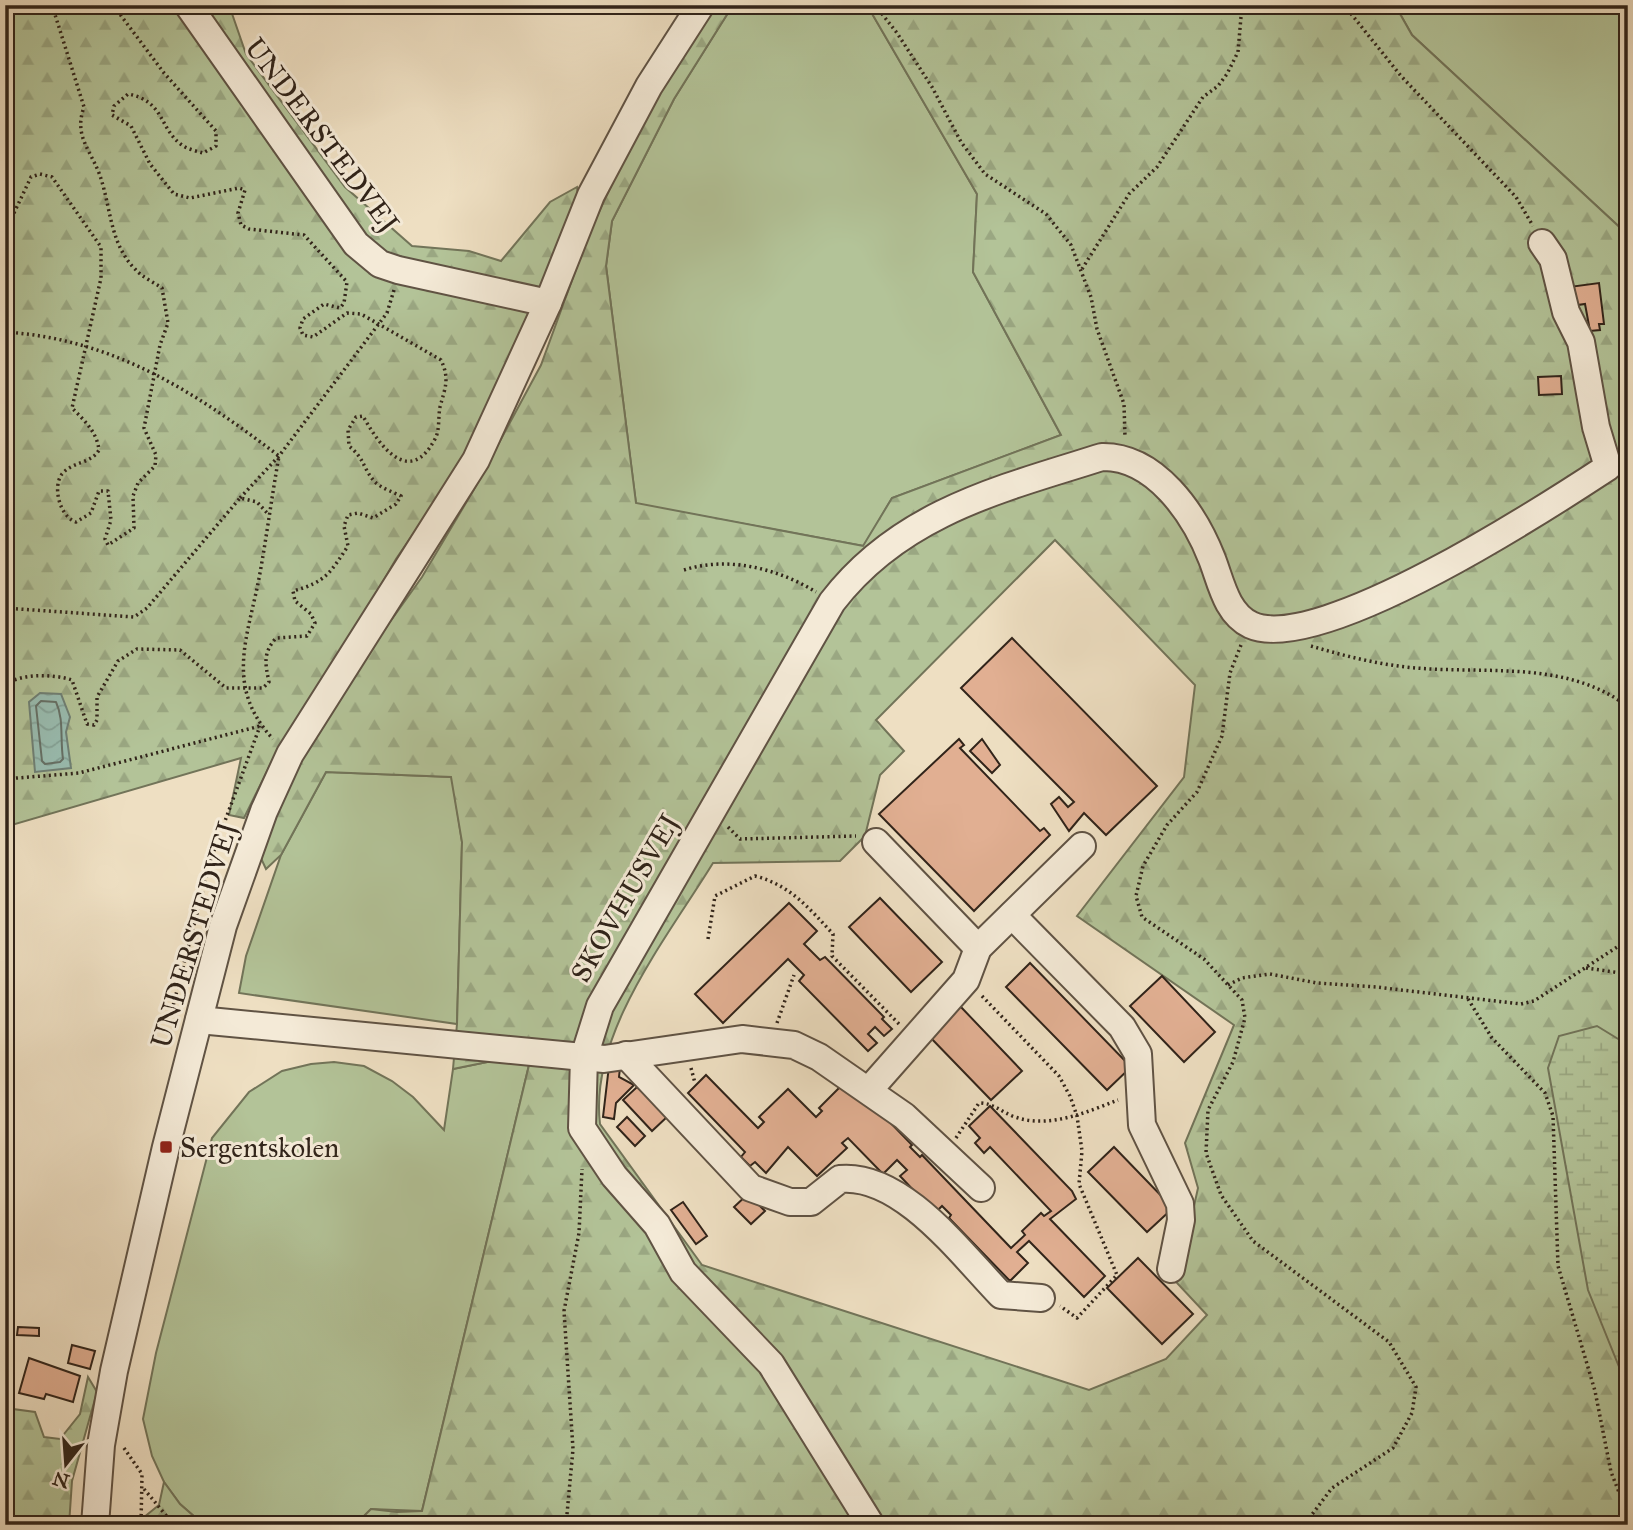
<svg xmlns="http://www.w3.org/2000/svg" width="1633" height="1530" viewBox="0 0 1633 1530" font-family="'IM FELL Great Primer',serif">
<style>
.grass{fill:#b3c398;stroke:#727459;stroke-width:2}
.forest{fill:url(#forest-firs);stroke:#727459;stroke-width:2;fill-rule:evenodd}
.wetland{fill:url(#wetland-marsh);stroke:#727459;stroke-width:2}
.water{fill:url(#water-waves);stroke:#6f8075;stroke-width:2}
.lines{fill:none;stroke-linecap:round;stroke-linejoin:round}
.shore{stroke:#657066;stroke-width:2}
.building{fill:#e1af92;stroke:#31241a;stroke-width:2}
.minor-casing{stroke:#605344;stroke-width:30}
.path{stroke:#31241a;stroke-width:3.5;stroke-dasharray:2 3.5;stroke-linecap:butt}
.minor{stroke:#f4ead7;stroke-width:26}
.poi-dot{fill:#8f2418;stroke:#f4ead7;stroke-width:2.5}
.labels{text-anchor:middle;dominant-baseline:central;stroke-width:6;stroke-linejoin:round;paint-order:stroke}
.street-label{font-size:28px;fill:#31241a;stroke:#f4ead7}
.poi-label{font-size:28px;fill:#31241a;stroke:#f4ead7;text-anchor:start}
</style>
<defs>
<pattern id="forest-firs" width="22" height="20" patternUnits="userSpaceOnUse" patternTransform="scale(1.75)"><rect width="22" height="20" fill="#b3c398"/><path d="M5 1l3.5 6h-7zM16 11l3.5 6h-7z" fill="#9aa782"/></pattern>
<pattern id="wetland-marsh" width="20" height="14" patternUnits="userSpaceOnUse" patternTransform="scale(1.75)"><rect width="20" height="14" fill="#b3c398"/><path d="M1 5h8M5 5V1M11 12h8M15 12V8" fill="none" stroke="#9aa782"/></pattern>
<pattern id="water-waves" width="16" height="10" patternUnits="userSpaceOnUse" patternTransform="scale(1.75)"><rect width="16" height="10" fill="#99bdb1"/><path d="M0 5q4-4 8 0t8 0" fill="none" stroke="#84a298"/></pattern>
</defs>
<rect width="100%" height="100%" fill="#eedfc2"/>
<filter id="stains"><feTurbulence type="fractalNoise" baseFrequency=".00286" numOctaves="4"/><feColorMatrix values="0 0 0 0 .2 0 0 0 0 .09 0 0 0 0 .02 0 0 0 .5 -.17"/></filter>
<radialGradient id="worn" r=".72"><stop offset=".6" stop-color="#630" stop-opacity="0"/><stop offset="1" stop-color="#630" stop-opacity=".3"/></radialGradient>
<g class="grass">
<polygon points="733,5 867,5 977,194 973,272 1061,435 892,498 864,546 636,504 606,266 612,221 674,99"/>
<polygon points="1395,5 1628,5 1628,235 1412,35"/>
<polygon points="326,772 452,777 462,842 457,1024 239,993 246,956 281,855"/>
<polygon points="497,1060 529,1065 422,1511 371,1509 355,1525 204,1525 180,1504 164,1482 152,1456 143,1419 156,1353 212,1138 249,1092 282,1071 311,1064 334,1062 364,1066 392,1081 413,1097 444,1130 453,1069"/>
</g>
<g class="forest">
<polygon points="5,5 229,5 246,54 345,187 412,246 469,251 501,261 550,202 577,187 579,205 543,293 455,473 396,559 330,673 274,757 244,818 229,815 241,758 5,827"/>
<path d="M712 5H733L674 99 612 221 606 266 636 503 863 546 892 498 1061 435 973 272 977 194 867 5H1395L1412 35 1628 235V1525H355L371 1509 397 1512 422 1511 529 1065 497 1060 453 1069 457 1024 462 842 451 777 326 772 281 855 266 869 259 854 300 755 342 689 422 577 473 491 541 365 590 231 658 86ZM1055 540 1195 685 1184 777 1077 916 1234 1025 1185 1143 1198 1188 1177 1283 1207 1315 1166 1359 1089 1390 702 1265 600 1124C589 1034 667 938 713 863L840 861 865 836 880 775 904 751 876 720Z"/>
<polygon points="88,1377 97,1392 72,1481 69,1525 5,1525 5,1408 35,1412 44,1437 60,1439 80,1414"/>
<polygon points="164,1482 180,1504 204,1525 143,1525 143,1518 159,1505"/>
</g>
<polygon class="wetland" points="1597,1026 1628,1045 1628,1389 1588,1290 1548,1068 1559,1036"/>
<polygon class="water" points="40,693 61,694 70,717 66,732 71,768 35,772 29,702"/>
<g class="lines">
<path class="shore" d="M41 701 56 702C64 719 60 739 63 759L60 762 45 764 42 761 36 706Z"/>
</g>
<g class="building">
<polygon points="1599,283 1604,324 1599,324 1600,330 1590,331 1585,304 1571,306 1569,287"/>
<polygon points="1561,376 1562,394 1539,395 1538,377"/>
<polygon points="1012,638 1157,786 1106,835 1084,813 1069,831 1051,804 1059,797 1068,807 1074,802 961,688"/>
<polygon points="959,739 964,745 960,748 1040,831 1044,828 1050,835 974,911 879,814"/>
<polygon points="982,739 1000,765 992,773 970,751"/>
<polygon points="880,898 942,962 911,992 849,927"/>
<polygon points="789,903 817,931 804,944 820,960 825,957 884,1017 882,1019 892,1029 884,1036 875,1027 868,1034 877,1043 868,1051 799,981 804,975 788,959 723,1023 695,994"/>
<polygon points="1030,963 1131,1067 1107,1090 1006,987"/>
<polygon points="1162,976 1215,1032 1184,1062 1130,1006"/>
<polygon points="960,1006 1022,1071 991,1100 928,1035"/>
<polygon points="609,1066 620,1068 619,1077 634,1085 616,1103 614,1119 603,1117"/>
<polygon points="706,1075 758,1128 764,1122 759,1117 788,1089 816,1117 822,1111 819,1108 848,1079 912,1145 910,1147 920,1157 922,1155 1011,1248 1025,1235 1022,1231 1041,1213 1044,1216 1051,1211 990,1147 984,1153 975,1143 980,1138 969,1126 990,1106 1072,1191 1076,1199 1050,1219 1105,1276 1084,1297 1029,1241 1017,1252 1028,1263 1010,1281 949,1218 951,1215 942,1206 935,1213 900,1176 907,1170 897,1160 883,1174 848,1138 842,1143 847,1148 817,1176 788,1147 766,1173 755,1162 750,1166 741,1157 745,1152 688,1093"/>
<polygon points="637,1087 668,1116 652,1131 623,1100"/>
<polygon points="627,1117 645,1136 635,1146 617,1127"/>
<polygon points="1114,1147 1173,1208 1147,1232 1088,1172"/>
<polygon points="748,1194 765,1211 751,1224 734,1207"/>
<polygon points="683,1202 707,1236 696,1244 671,1210"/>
<polygon points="1138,1258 1193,1314 1162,1344 1107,1288"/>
<polygon points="18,1327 39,1328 39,1336 17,1335"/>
<polygon points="72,1345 95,1351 90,1369 68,1363"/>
<polygon points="29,1358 80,1376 73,1402 46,1394 44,1399 19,1393"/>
</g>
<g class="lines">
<defs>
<g id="minor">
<polyline points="188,5 356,244 380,264 398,270 548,303"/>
<polyline points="876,842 978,948"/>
<polyline points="1012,915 1122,1027 1138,1054 1142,1125 1180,1204 1181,1220 1171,1269"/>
<polyline points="199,1020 604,1059 742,1039 794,1045 819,1057 904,1116 981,1188"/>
<path d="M626 1055 751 1188 790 1202H811L840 1179C902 1173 962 1255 1001 1295L1041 1298"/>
<polyline points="869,1090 966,980 978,948 1082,846"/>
<polyline points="95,1525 101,1445 114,1371 166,1147 223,926 264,811 290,754 476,460 548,303 591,195 649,86 701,5"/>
<path d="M871 1525 771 1364 683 1272 657 1225 614 1176 582 1128 584 1057 600 1006 832 602C900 513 1000 489 1102 457 1155 456 1194 513 1212 559 1221 582 1226 613 1251 625 1319 656 1547 507 1608 467L1596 427 1581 342 1566 312 1553 259 1542 243"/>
</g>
</defs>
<use href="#minor" class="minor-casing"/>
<g class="path">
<polyline points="875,5 897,33 932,87 961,142 985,174 1046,214 1071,245 1091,297 1097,329 1124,404 1125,437"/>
<polyline points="1344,5 1401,76 1516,197 1533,226"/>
<path d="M5 219 13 215 31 177 40 174 52 177 101 247V278L72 408C84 420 97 432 99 450 91 464 73 461 62 474 52 487 60 517 76 522L91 513 99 491H108L111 520 105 539 108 545 134 528 133 496 138 483 155 466 156 455 144 428 160 345 168 323 162 288C153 282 142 277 135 269 109 243 111 205 99 173 89 148 74 135 84 107L52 5"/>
<polyline points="1082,269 1129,194 1157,167 1203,97 1218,86 1227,74 1238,52 1242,5"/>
<path d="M5 332C114 339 195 392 279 456 272 495 267 534 260 573 249 635 223 685 273 739"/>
<polyline points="240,498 279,456 387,313 394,290"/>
<path d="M684 570C727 556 777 568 816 592"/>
<polyline points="5,608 134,617 147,608 240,498 257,502 269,515"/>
<polyline points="1241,645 1230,673 1222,736 1197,792 1167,825 1143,866 1136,896 1142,917 1204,959 1242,1000 1245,1018 1233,1062 1208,1110 1206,1153 1221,1195 1253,1241 1389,1342 1416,1387 1412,1413 1393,1448 1332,1488 1304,1525"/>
<path d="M1311 646C1345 656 1380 665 1416 668 1487 674 1568 660 1628 707"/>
<path d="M5 685C21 673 54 674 72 680L87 724 94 725 97 720V697L118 661 137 649 180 650 226 688H263L269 682C265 663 263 653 276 638L307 636 315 623 311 614 295 601 293 591C326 582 330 573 348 546L344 526 348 515 358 513 373 518 396 504 401 496C393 492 381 488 375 482 363 469 365 459 349 446L348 430 356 417 363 416C379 445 409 488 435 439 440 430 438 417 440 407 445 388 450 379 441 360L361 314 347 313 313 337 303 335 300 328 303 319 324 304 340 308 344 303 347 282 304 235 249 229 241 225 238 213 245 190 239 188 190 198 174 194 150 164 131 126 112 115 114 106 128 94C165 101 159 129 182 145 187 149 196 151 203 153L216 146V131L164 73 116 9 105 5"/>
<polyline points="5,779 79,773 260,726"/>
<polyline points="728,827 740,839 856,836"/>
<path d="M708 939 715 896 755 876C790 885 809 908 833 934L832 956 900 1025"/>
<polyline points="1586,968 1628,974"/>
<polyline points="1228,985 1242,978 1270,974 1317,983 1376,987 1521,1004 1534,1001 1628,940"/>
<polyline points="982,996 1059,1076 1070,1096 1077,1116 1082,1151 1079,1184 1117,1275 1077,1318 1060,1306"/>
<polyline points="1468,999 1492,1038 1545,1093 1553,1116 1558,1266 1595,1391 1611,1472 1628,1515"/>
<polyline points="177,1021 173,1006 211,859 260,726"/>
<polyline points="777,1023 794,975"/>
<polyline points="691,1068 695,1083"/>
<path d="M956 1138 979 1103C994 1103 1001 1112 1015 1117 1049 1129 1087 1112 1118 1100"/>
<polyline points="124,1448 142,1474 141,1525"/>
<polyline points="144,1489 174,1525"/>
<polyline points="566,1525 573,1449 564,1311 579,1233 582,1169"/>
</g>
<use href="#minor" class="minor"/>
</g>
<rect class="poi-dot" x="159" y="1140" width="14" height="14" rx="3.5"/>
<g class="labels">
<g class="street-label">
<text transform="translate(322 135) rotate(53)">UNDERSTEDVEJ</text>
<text transform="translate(625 898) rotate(-60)">SKOVHUSVEJ</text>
<text transform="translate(194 935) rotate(-73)">UNDERSTEDVEJ</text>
</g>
<g class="poi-label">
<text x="180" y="1147">Sergentskolen</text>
</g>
</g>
<rect width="1633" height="1530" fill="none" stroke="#eedfc2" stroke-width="28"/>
<rect x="7" y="7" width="1619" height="1516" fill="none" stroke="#31241a" stroke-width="3.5"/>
<rect x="14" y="14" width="1605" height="1502" fill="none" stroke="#31241a" stroke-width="2"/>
<g transform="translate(66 1464) rotate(197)" stroke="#f4ead7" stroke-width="5" paint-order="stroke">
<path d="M0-5L12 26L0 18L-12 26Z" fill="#31241a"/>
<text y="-10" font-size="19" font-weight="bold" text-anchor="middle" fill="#31241a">N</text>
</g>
<rect width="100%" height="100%" filter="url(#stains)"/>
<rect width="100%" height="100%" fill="url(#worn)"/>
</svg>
